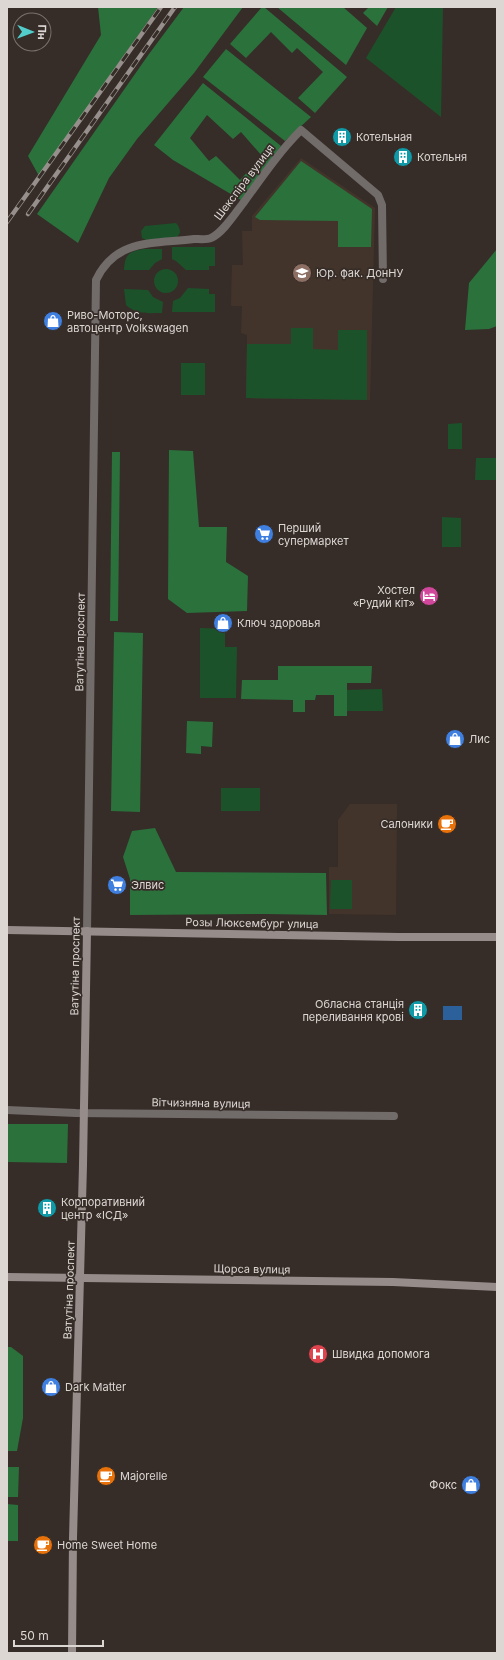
<svg xmlns="http://www.w3.org/2000/svg" width="504" height="1660" viewBox="0 0 504 1660" font-family="Inter,sans-serif">
<style>
.built{fill:#43342b}
.green{fill:#1c522a}
.forest{fill:#2a713c;fill-rule:evenodd}
.water{fill:#2c609b}
.lines{fill:none;stroke-linecap:round;stroke-linejoin:round}
.street{stroke:#716b6a;stroke-width:8}
.secondary{stroke:#968d8b;stroke-width:8}
.rail-casing{stroke:#968f8b;stroke-width:4.5}
.rail{stroke:#362d28;stroke-width:3;stroke-dasharray:9;stroke-linecap:butt}
.labels{text-anchor:middle;dominant-baseline:central;stroke-width:3.5;stroke-linejoin:round;paint-order:stroke}
.poi-label{font-size:11px;fill:#ddd7d4;stroke:#362d28;text-anchor:start}
.street-label{font-size:11px;fill:#ddd7d4;stroke:#362d28}
</style>
<rect width="100%" height="100%" fill="#362d28"/>
<g class="built">
<polygon points="301,158 375,208 370,400 246,398 247,335 241,333 242,306 231,306 232,265 243,265 242,231 252,231 252,216"/>
<polygon points="350,804 397,804 396,915 329,914 329,867 338,867 338,820"/>
</g>
<g class="green">
<polygon points="396,7 443,7 441,117 366,58"/>
<path d="M176 223C179 226 180 229 180 233L177 237 146 240 142 238 141 231 145 226Z"/>
<polygon points="172,247 215,247 215,266 209,266 209,270 186,270 176,261 172,259"/>
<path d="M143 249H162V259L155 263 149 270H124C125 255 128 252 143 249Z"/>
<circle cx="166" cy="281" r="12"/>
<polygon points="188,288 209,289 209,294 215,294 215,312 172,312 173,301 180,298"/>
<path d="M124 289 148 290 153 297 163 302 162 313C148 313 137 315 126 305Z"/>
<polygon points="291,328 313,328 313,349 338,350 338,330 367,330 367,400 246,398 247,344 291,344"/>
<rect x="181" y="363" width="24" height="32"/>
<polygon points="462,423 462,449 448,449 448,424"/>
<polygon points="476,458 497,458 497,480 475,480"/>
<polygon points="442,517 461,518 461,547 442,547"/>
<polygon points="200,628 225,629 225,647 237,647 236,698 200,698"/>
<polygon points="382,689 383,711 345,711 344,690"/>
<rect x="221" y="788" width="39" height="23"/>
<polygon points="331,880 352,880 352,909 330,909"/>
</g>
<g class="forest">
<polygon points="98,7 158,7 39,176 28,156 101,35"/>
<polygon points="184,7 243,7 194,73 137,139 109,178 78,243 37,214 149,54"/>
<polygon points="262,7 264,7 347,77 315,113 298,98 323,72 297,48 292,53 271,32 246,58 230,44"/>
<polygon points="277,7 343,7 367,28 346,65"/>
<polygon points="369,7 388,7 377,26 363,13"/>
<polygon points="226,49 311,117 285,141 203,77"/>
<path d="M203 83 281 146 241 200 173 160 154 145ZM207 115 233 139 241 132 262 156 240 180 216 156 209 161 190 138Z"/>
<polygon points="301,161 372,209 371,247 338,247 338,221 260,220 255,217"/>
<polygon points="497,249 497,326 489,329 465,330 469,283"/>
<polygon points="169,450 193,451 199,527 227,527 226,562 248,576 247,611 187,613 168,599"/>
<polygon points="112,452 120,452 118,621 110,621"/>
<polygon points="114,632 143,633 140,812 111,811"/>
<polygon points="278,666 372,666 371,683 347,683 347,716 334,716 334,695 316,695 315,700 305,700 305,712 293,712 293,700 241,699 242,680 278,680"/>
<polygon points="187,721 213,722 212,747 201,746 201,754 186,753"/>
<polygon points="155,828 176,872 326,873 327,915 266,914 130,915 130,879 123,857 132,831"/>
<polygon points="7,1124 68,1124 67,1163 7,1162"/>
<polygon points="7,1347 11,1347 23,1356 23,1418 17,1451 7,1451"/>
<polygon points="7,1467 19,1467 18,1497 7,1497"/>
<polygon points="7,1504 18,1505 18,1541 7,1541"/>
</g>
<rect class="water" x="443" y="1006" width="19" height="14"/>
<g class="lines">
<g class="street">
<path d="M87 931 96 280C116 238 154 244 194 239 199 239 207 240 211 238 223 233 236 212 244 202 262 177 279 152 301 130L378 195 382 205 383 279"/>
<polyline points="7,1110 76,1113 394,1116"/>
</g>
<g class="secondary">
<polyline points="7,930 399,937 497,937"/>
<polyline points="7,1277 393,1282 497,1287"/>
<polyline points="72,1653 73,1538 83,1165 87,931"/>
</g>
<defs>
<g id="rail">
<polyline points="28,214 175,7"/>
<polyline points="7,222 161,7"/>
</g>
</defs>
<use href="#rail" class="rail-casing"/>
<use href="#rail" class="rail"/>
</g>
<defs>
<symbol id="building-disc" viewBox="-11 -11 22 22"><circle r="9.5" fill="#0f9aa8" stroke="#362d28"/><path d="M-4-6H4V6H1V3H-1V6H-4ZM-2.5-4.3h1.7v1.8h-1.7ZM.8-4.3h1.7v1.8H.8ZM-2.5-1h1.7V.8h-1.7ZM.8-1h1.7V.8H.8Z" fill="#fff"/></symbol>
<symbol id="university-disc" viewBox="-11 -11 22 22"><circle r="9.5" fill="#8d6e63" stroke="#362d28"/><path d="M0-5L7-2L0 1L-7-2ZM-4 1L0 2.5L4 1V4Q0 6-4 4Z" fill="#fff"/></symbol>
<symbol id="shop-disc" viewBox="-11 -11 22 22"><circle r="9.5" fill="#3f7fe0" stroke="#362d28"/><path d="M-5-2.5h2.3a2.7 3.5 0 0 1 5.4 0H5L5.5 6h-11ZM-1.5-2.5h3a1.5 2.3 0 0 0-3 0Z" fill="#fff"/></symbol>
<symbol id="supermarket-disc" viewBox="-11 -11 22 22"><circle r="9.5" fill="#3f7fe0" stroke="#362d28"/><path d="M-6-5.5h2.5l.6 2H6L4.5 2H-2.5L-4.4-4H-6ZM-1.5 3.2a1.3 1.3 0 1 0 .1 0ZM3 3.2a1.3 1.3 0 1 0 .1 0Z" fill="#fff"/></symbol>
<symbol id="hotel-disc" viewBox="-11 -11 22 22"><circle r="9.5" fill="#d1479c" stroke="#362d28"/><path d="M-6-4.5h1.5V1H6V5H4.5V3h-9V5H-6ZM-4 0a1.8 1.8 0 1 1 3.6 0ZM.5 0V-2.5h3Q6-2.5 6 0Z" fill="#fff"/></symbol>
<symbol id="cafe-disc" viewBox="-11 -11 22 22"><circle r="9.5" fill="#e8710a" stroke="#362d28"/><path d="M-5.5-4.5H6V0H3Q3 3.5 0 3.5H-2.5Q-5.5 3.5-5.5 0ZM3-3.2v2h1.7v-2ZM-6 4.5H4V6H-6Z" fill="#fff"/></symbol>
<symbol id="hospital-disc" viewBox="-11 -11 22 22"><circle r="9.5" fill="#e0444e" stroke="#362d28"/><path d="M-5-5h3v3.5h4V-5h3V5h-3V1.5h-4V5h-3Z" fill="#fff"/></symbol>
</defs>
<g fill-rule="evenodd">
<use href="#building-disc" x="331" y="126" width="22" height="22"/>
<use href="#building-disc" x="392" y="146" width="22" height="22"/>
<use href="#university-disc" x="291" y="262" width="22" height="22"/>
<use href="#shop-disc" x="42" y="310" width="22" height="22"/>
<use href="#supermarket-disc" x="253" y="523" width="22" height="22"/>
<use href="#hotel-disc" x="418" y="585" width="22" height="22"/>
<use href="#shop-disc" x="212" y="612" width="22" height="22"/>
<use href="#shop-disc" x="444" y="728" width="22" height="22"/>
<use href="#cafe-disc" x="436" y="813" width="22" height="22"/>
<use href="#supermarket-disc" x="106" y="874" width="22" height="22"/>
<use href="#building-disc" x="407" y="999" width="22" height="22"/>
<use href="#building-disc" x="36" y="1197" width="22" height="22"/>
<use href="#hospital-disc" x="307" y="1343" width="22" height="22"/>
<use href="#shop-disc" x="40" y="1376" width="22" height="22"/>
<use href="#cafe-disc" x="95" y="1465" width="22" height="22"/>
<use href="#shop-disc" x="460" y="1474" width="22" height="22"/>
<use href="#cafe-disc" x="32" y="1534" width="22" height="22"/>
</g>
<g class="labels">
<g class="poi-label">
<text x="356" y="137">Котельная</text>
<text x="417" y="157">Котельня</text>
<text x="316" y="273">Юр. фак. ДонНУ</text>
<text x="67" y="315">Риво-Моторс,<tspan x="67" dy="13">автоцентр Volkswagen</tspan></text>
<text x="278" y="528">Перший<tspan x="278" dy="13">супермаркет</tspan></text>
<text x="415" y="590" text-anchor="end">Хостел<tspan x="415" dy="13">«Рудий кіт»</tspan></text>
<text x="237" y="623">Ключ здоровья</text>
<text x="469" y="739">Лис</text>
<text x="433" y="824" text-anchor="end">Салоники</text>
<text x="131" y="885">Элвис</text>
<text x="404" y="1004" text-anchor="end">Обласна станція<tspan x="404" dy="13">переливання крові</tspan></text>
<text x="61" y="1202">Корпоративний<tspan x="61" dy="13">центр «ІСД»</tspan></text>
<text x="332" y="1354">Швидка допомога</text>
<text x="65" y="1387">Dark Matter</text>
<text x="120" y="1476">Majorelle</text>
<text x="457" y="1485" text-anchor="end">Фокс</text>
<text x="57" y="1545">Home Sweet Home</text>
</g>
<g class="street-label">
<text transform="translate(244 182) rotate(-53)">Шекспіра вулиця</text>
<text transform="translate(80 642) rotate(-89)">Ватутіна проспект</text>
<text transform="translate(252 923) rotate(1)">Розы Люксембург улица</text>
<text transform="translate(75 966) rotate(-89)">Ватутіна проспект</text>
<text transform="translate(201 1103) rotate(1)">Вітчизняна вулиця</text>
<text transform="translate(252 1269) rotate(1)">Щорса вулиця</text>
<text transform="translate(69 1290) rotate(-88)">Ватутіна проспект</text>
</g>
</g>
<rect width="504" height="1660" fill="none" stroke="#ddd7d4" stroke-width="16"/>
<g transform="translate(32 32) rotate(91)"><circle r="19" fill="#362d28" stroke="#79716d"/>
<path d="M0-3L7 15L0 10L-7 15Z" fill="#52cdcc"/>
<text y="-6" font-size="11" font-weight="bold" text-anchor="middle" fill="#ddd7d4">Пн</text>
</g>
<path d="M14 1640v6h89v-6" fill="none" stroke="#ddd7d4" stroke-width="2"/>
<text x="20" y="1640" font-size="12" fill="#ddd7d4" stroke="#362d28" stroke-width="3" paint-order="stroke">50 m</text>
</svg>
